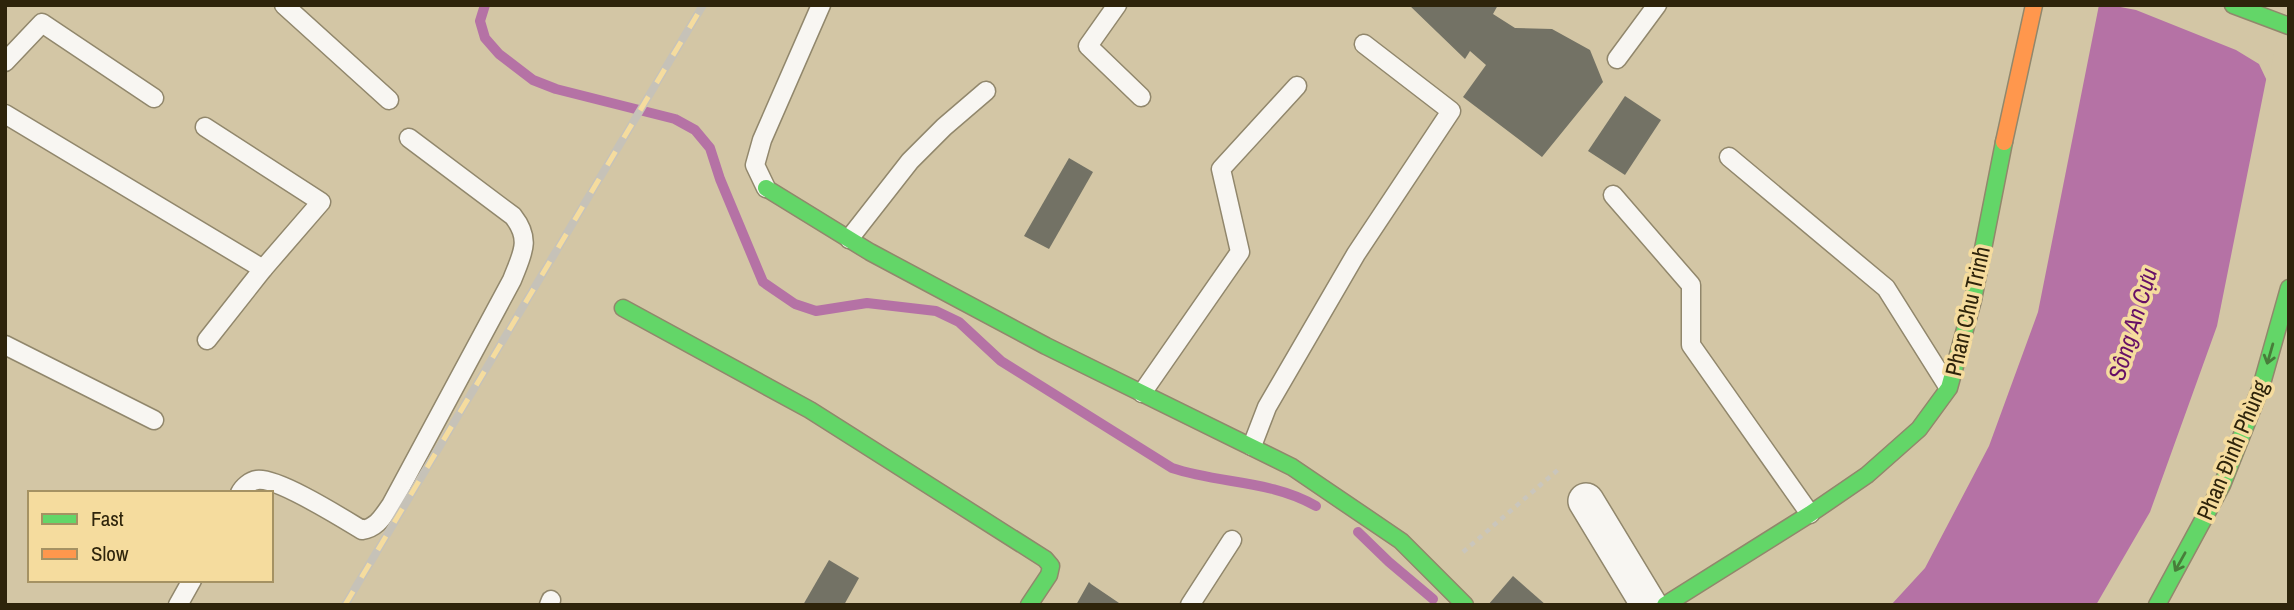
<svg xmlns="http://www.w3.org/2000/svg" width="2294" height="610" viewBox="0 0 2294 610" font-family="'Archivo Narrow',sans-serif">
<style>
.water{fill:#b572a5}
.pier{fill:#d3c6a5}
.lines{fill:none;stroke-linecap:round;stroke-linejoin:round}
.stream{stroke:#b572a5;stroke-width:10}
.building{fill:#737265}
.lane-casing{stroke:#91876c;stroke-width:21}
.street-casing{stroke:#91876c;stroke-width:38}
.fast-casing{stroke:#91876c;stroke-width:19}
.slow-casing{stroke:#91876c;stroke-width:19}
.path{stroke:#cac6bc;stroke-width:4.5;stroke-dasharray:5 5;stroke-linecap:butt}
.lane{stroke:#f8f6f2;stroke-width:18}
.street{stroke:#f8f6f2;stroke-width:35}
.fast{stroke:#63d668;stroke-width:16}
.slow{stroke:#ff974d;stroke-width:16}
.rail-casing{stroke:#c6c2b8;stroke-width:8}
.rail{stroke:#f5dc9e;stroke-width:5;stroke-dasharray:16;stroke-linecap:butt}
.oneway{stroke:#487d3a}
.labels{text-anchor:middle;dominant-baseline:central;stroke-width:7;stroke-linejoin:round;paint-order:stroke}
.street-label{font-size:23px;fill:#2e240b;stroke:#f5dc9e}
.water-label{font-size:24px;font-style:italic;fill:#661066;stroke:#f5dc9e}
</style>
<rect width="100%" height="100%" fill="#d3c6a5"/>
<polygon class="water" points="2099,5 2281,5 2217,326 2150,512 2096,605 1891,605 1925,568 1989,446 2038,312"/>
<polygon class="pier" points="2110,5 2284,5 2268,83 2259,64 2236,50 2136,10"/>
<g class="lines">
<g class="stream">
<path d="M485 5 480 21 485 38 499 54 533 80 556 89 675 119 695 130 710 148 720 179 763 282 795 304 816 311 867 303 936 311 959 322 1001 361 1172 468C1220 484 1271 480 1316 506"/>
<polyline points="1358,532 1389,562 1433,599"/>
</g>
</g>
<g class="building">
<polygon points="1409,5 1498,5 1493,14 1515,28 1552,29 1590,50 1603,82 1542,157 1463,97 1486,65 1470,51 1465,59"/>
<polygon points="1625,96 1661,120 1625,175 1588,151"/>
<polygon points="1069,158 1093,172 1049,249 1024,236"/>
<polygon points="829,560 859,578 844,605 803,605"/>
<polygon points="1513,576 1546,605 1488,605"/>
<polygon points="1089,582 1091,584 1122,605 1076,605"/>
</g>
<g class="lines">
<defs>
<g id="lane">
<polyline points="284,5 389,100"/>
<polyline points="1117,5 1088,46 1141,97"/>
<polyline points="1617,59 1657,5"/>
<polyline points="5,62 42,23 154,98"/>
<polyline points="5,114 263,269"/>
<polyline points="205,127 321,202 263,269 207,340"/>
<polyline points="1729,157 1886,288 1947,385"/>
<polyline points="766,188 755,165 762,140 821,5"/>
<polyline points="1613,195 1691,285 1691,345 1810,514"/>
<polyline points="849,239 910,161 944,127 986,91"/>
<polyline points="5,345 154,420"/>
<polyline points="1142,393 1240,252 1221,169 1297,86"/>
<polyline points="1252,446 1267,407 1356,254 1451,111 1364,44"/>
<path d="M240 493C243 487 250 481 257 480 277 477 342 518 362 530 377 528 383 516 391 505L512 280C522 254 532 240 513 216L409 138"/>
<polyline points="178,605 192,580"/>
<polyline points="549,605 551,600"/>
<polyline points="1190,605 1232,540"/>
</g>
<polyline id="street" points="1586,501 1649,605"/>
<g id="fast">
<polyline points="2233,5 2289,26"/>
<polyline points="766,188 870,252 1046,346 1292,467 1401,541 1465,605"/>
<polyline points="623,308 810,410 1045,559 1051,566 1049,575 1029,605"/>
<polyline points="1665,605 1810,514 1867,475 1919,429 1949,388 1973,300 2004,142"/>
<polyline points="2157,605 2222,485 2261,387 2289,288"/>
</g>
<polyline id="slow" points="2004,142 2034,5"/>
</defs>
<use href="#lane" class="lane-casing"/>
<use href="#street" class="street-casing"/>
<use href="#fast" class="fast-casing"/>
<use href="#slow" class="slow-casing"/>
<polyline class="path" points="1463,552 1560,468"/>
<use href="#lane" class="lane"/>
<use href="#street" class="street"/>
<use href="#fast" class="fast"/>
<use href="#slow" class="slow"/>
<defs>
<polyline id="rail" points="345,605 703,5"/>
</defs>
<use href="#rail" class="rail-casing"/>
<use href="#rail" class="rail"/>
</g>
<defs><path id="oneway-shaft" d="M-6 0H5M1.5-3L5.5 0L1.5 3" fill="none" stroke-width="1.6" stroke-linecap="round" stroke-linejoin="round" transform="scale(1.75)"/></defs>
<g class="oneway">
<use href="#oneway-shaft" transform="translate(2270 354) rotate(106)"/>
<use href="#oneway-shaft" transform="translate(2180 562) rotate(119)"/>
</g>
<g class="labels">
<g class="street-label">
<text transform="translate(1967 311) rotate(-77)">Phan Chu Trinh</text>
<text transform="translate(2232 450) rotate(-67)">Phan Đình Phùng</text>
</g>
<g class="water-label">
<text transform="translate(2132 324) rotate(-73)">Sông An Cựu</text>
</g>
</g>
<rect width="2294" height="610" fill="none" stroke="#2e240b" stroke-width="14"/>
<rect x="28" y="491" width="245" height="91" fill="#f5dc9e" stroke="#a59263" stroke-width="2"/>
<rect x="42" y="514" width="35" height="10" fill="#63d668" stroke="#a59263" stroke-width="2"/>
<text x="91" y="526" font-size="21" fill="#2e240b">Fast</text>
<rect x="42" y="549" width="35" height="10" fill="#ff974d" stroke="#a59263" stroke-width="2"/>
<text x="91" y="561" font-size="21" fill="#2e240b">Slow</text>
</svg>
